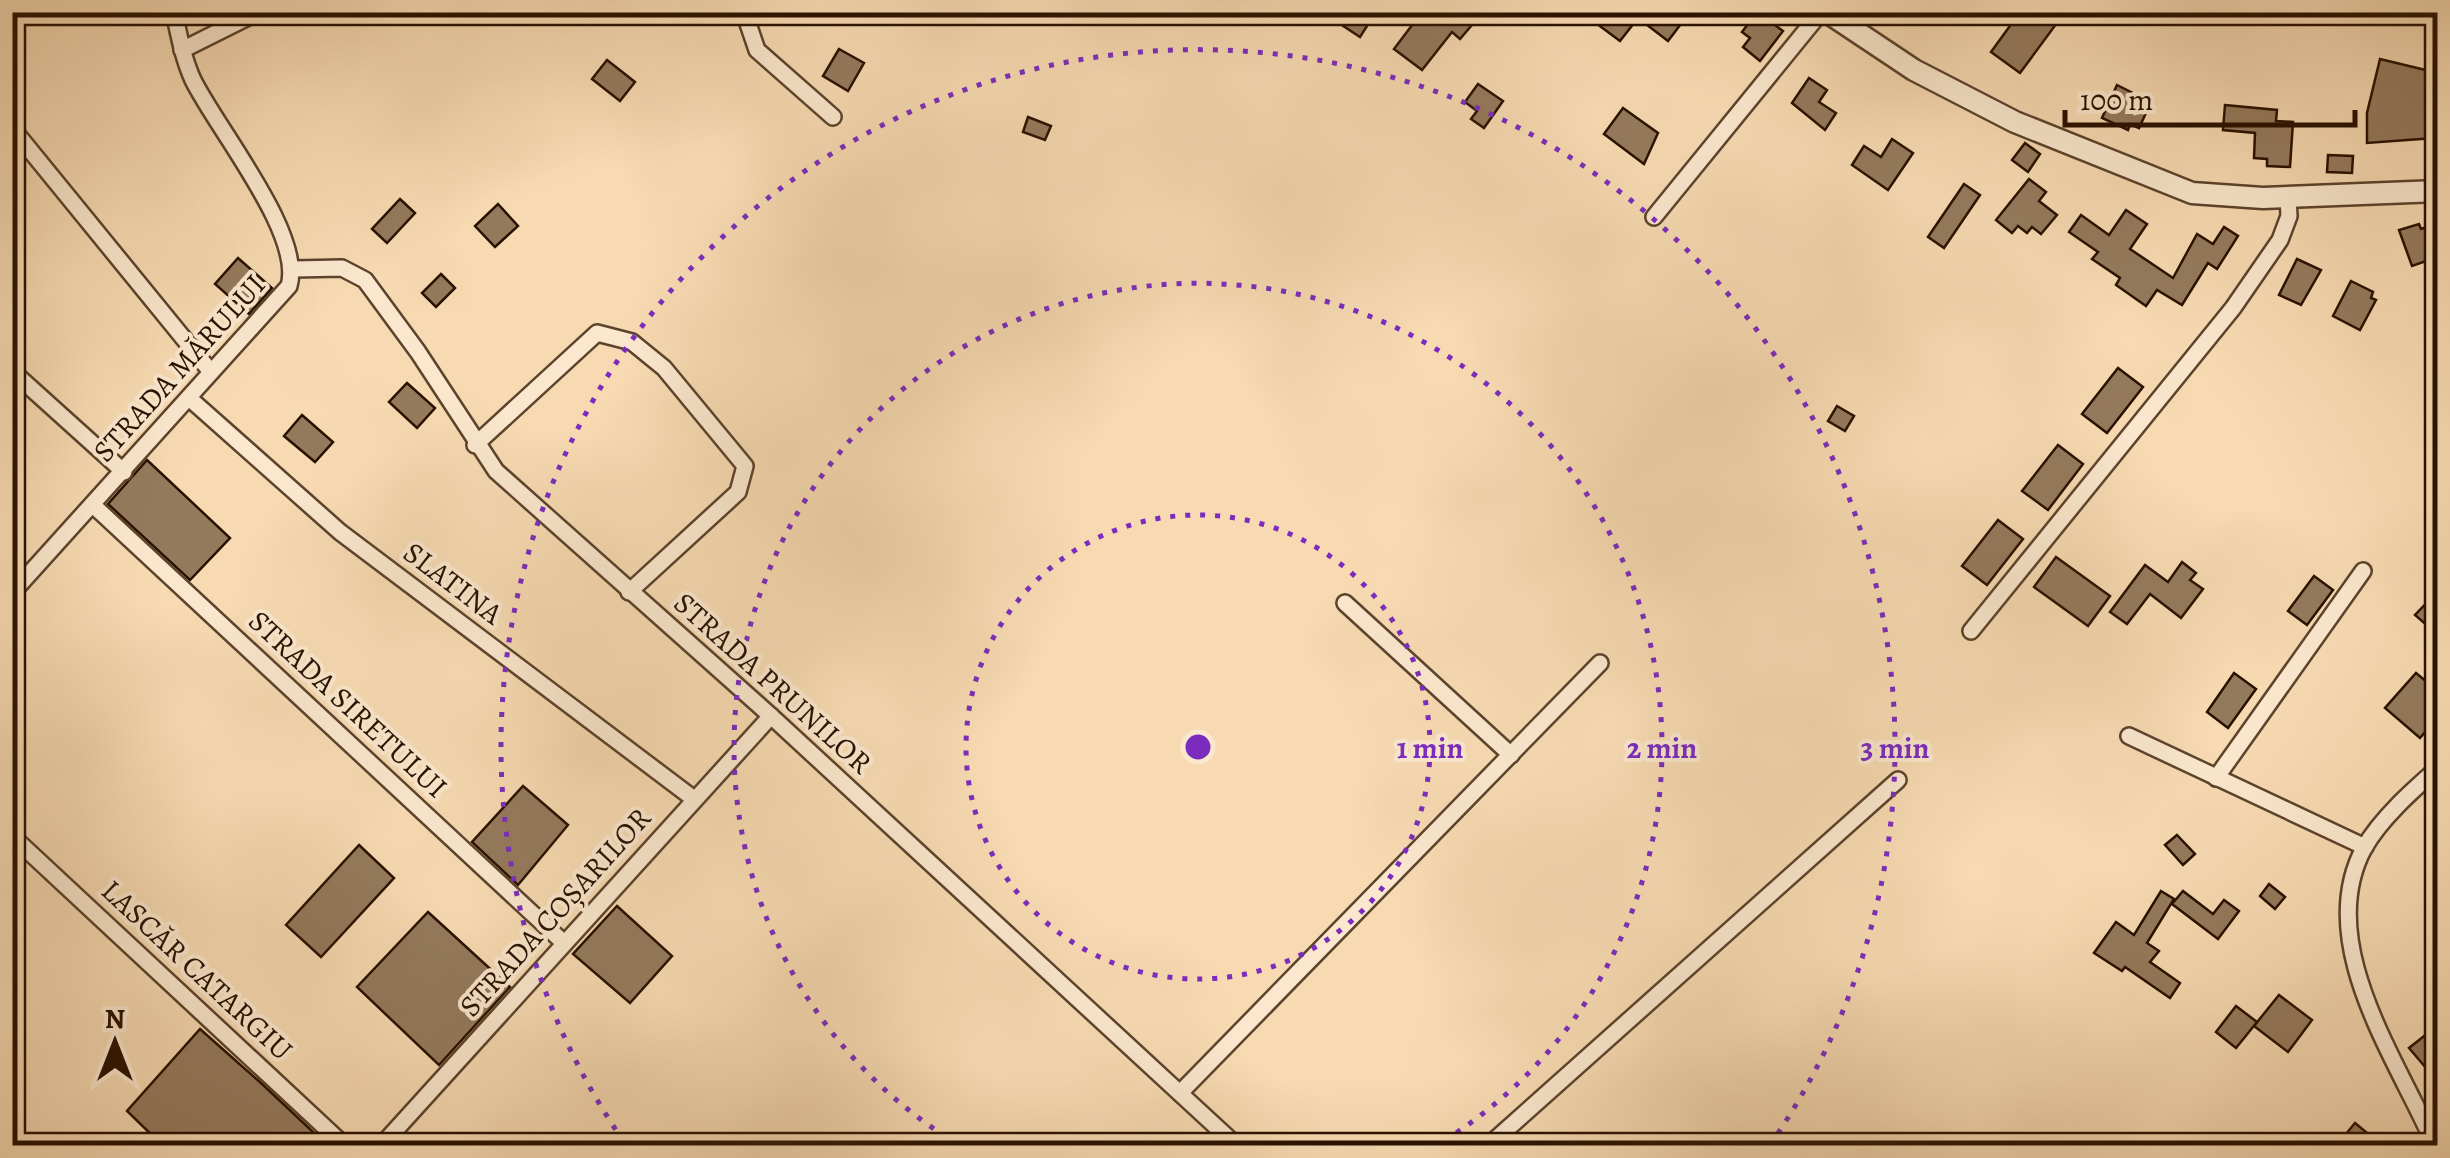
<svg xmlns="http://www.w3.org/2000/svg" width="2450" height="1158" viewBox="0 0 2450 1158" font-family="Alegreya,serif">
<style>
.building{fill:#947a5d;stroke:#291100;stroke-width:2.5}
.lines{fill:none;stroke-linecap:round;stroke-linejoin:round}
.minor-casing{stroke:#5c432c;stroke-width:20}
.tertiary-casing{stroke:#5c432c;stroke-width:25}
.minor{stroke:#fae7cd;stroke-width:15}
.tertiary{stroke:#fae7cd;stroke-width:20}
.ring{fill:none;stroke:#7b2cbf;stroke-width:5;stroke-dasharray:5 10}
.labels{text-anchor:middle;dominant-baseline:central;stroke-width:8;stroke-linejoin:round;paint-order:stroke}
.street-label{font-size:30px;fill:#291100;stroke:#fae7cd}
.centre{fill:#7b2cbf;stroke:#fae7cd;stroke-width:5}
.ring-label{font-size:30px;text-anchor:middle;font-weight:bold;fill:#7b2cbf;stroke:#fae7cd;stroke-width:8;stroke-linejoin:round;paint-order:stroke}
</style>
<rect width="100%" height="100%" fill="#f7dab2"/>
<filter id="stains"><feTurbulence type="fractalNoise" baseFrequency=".002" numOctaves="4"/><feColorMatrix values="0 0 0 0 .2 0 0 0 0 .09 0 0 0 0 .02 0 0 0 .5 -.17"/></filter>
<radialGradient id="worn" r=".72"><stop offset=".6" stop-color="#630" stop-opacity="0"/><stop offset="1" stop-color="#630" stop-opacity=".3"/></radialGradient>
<g class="building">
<polygon points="1322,12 1376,12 1360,37"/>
<polygon points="1422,12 1483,12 1460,39 1452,32 1422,70 1394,49"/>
<polygon points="1581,12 1690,12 1668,41 1638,18 1620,41"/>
<polygon points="1757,12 1783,31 1760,61 1743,47 1750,38 1742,32"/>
<polygon points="2020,12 2065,12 2020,73 1991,52"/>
<polygon points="839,49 864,63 848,91 823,76"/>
<polygon points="2380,59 2438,73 2434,138 2367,143 2367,113"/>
<polygon points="607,60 635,82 620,101 592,79"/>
<polygon points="1809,78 1827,90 1819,102 1836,113 1825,130 1792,103"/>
<polygon points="1478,84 1503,101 1484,128 1471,119 1477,111 1465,102"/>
<polygon points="2117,85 2151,102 2139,128 2130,124 2128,130 2102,118"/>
<polygon points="2225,105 2277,110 2276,121 2293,122 2290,167 2267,166 2267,159 2254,158 2255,133 2223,130"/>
<polygon points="1623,108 1658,133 1644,164 1604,134"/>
<polygon points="1028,117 1051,126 1045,140 1023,132"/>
<polygon points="1892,139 1913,153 1888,190 1852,165 1864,146 1881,157"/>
<polygon points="2025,143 2040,154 2028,172 2012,160"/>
<polygon points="2328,155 2353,156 2352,173 2327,172"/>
<polygon points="2029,179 2046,192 2039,201 2057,215 2041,234 2032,227 2027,233 2018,226 2012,233 1996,220"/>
<polygon points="1964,184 1980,195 1944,248 1928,237"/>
<polygon points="400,199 415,213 387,243 372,229"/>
<polygon points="498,204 518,226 495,247 475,226"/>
<polygon points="2126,210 2147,224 2130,249 2173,278 2197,234 2213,244 2224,227 2238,236 2217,269 2208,263 2182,305 2157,290 2146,306 2116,285 2120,278 2092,259 2098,252 2069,232 2081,215 2109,235"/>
<polygon points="2419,224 2421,229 2433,225 2438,257 2412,266 2399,230"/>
<polygon points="238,258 272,288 249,314 215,284"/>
<polygon points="2297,259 2321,270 2301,305 2279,295"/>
<polygon points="441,274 455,288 436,307 422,293"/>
<polygon points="2351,281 2373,292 2371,298 2376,300 2360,330 2333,316"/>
<polygon points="2118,368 2143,387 2107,433 2082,414"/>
<polygon points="407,383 435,408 417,428 389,402"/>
<polygon points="1837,406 1854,416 1845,431 1828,421"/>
<polygon points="302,415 333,442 315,462 284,436"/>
<polygon points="2058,445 2083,464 2048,510 2022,491"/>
<polygon points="147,460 230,538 190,580 108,504"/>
<polygon points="1998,520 2023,539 1987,585 1962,566"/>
<polygon points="2056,557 2110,596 2088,626 2034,587"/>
<polygon points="2182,562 2196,573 2190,580 2203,589 2181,618 2150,594 2127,624 2110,612 2145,565 2168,582"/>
<polygon points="2314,576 2333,590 2307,625 2288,611"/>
<polygon points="2438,591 2438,635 2415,615"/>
<polygon points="2234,673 2256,689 2228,728 2207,712"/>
<polygon points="2416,673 2438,691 2438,701 2427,714 2435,720 2420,738 2385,708"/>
<polygon points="523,786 568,825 518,885 472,842"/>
<polygon points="2177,835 2195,854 2183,865 2165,845"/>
<polygon points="359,845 394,878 321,957 286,925"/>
<polygon points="2269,884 2285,897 2275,909 2260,896"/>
<polygon points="2161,891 2174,899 2147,943 2159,951 2150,962 2180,983 2170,998 2125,967 2122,971 2094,953 2116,922 2134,935"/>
<polygon points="2183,891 2213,914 2224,900 2239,911 2218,939 2172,904"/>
<polygon points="617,906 672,956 630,1003 573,954"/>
<polygon points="428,912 510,987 439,1065 357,987"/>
<polygon points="2279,995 2312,1020 2288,1052 2254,1026"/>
<polygon points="2236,1006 2257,1022 2236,1048 2216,1032"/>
<polygon points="2438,1025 2438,1082 2409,1048"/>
<polygon points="200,1029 261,1083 328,1146 163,1146 127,1111"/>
<polygon points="2355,1123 2383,1146 2336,1146"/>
</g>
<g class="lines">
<defs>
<g id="minor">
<polyline points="744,12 757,50 833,117"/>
<polyline points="182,50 258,12"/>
<polyline points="12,128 211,372"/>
<polyline points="1654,217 1821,12"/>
<polyline points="294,269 342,268 365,280 418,352 496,471 771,716 1237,1146"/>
<polyline points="12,371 124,472"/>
<polyline points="189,398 340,532 694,799"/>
<polyline points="475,445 597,333 632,342 664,368 745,466 738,492 629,592"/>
<polyline points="94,506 564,943"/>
<path d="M12 593 289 286C304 234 217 129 193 80 183 58 179 35 174 12"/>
<polyline points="1345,603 1511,755"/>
<polyline points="1971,631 2233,308 2280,240 2289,216 2288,198"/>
<polyline points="2129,736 2365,847"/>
<polyline points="2216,778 2363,571"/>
<polyline points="12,836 345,1146"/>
<polyline points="1180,1093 1600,663"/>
<polyline points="381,1146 771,716"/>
<polyline points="1488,1146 1898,780"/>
<path d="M2435 1146C2398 1060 2313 943 2364 848 2381 818 2413 790 2438 768"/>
</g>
<polyline id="tertiary" points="1827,12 1914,70 2015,122 2192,193 2263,198 2438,191"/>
</defs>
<use href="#minor" class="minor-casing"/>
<use href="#tertiary" class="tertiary-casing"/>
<use href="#minor" class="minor"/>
<use href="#tertiary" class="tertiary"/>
</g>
<g class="ring">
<circle cx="1198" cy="747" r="232"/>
<path d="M959 1145A464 464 0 1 1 1437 1145"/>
<path d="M624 1142A697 697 0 1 1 1772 1142"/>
</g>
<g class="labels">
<g class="street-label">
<text transform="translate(179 368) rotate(-48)">STRADA MĂRULUI</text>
<text transform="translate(453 583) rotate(37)">SLATINA</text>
<text transform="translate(773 683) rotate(42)">STRADA PRUNILOR</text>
<text transform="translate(348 704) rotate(43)">STRADA SIRETULUI</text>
<text transform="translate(555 912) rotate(-48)">STRADA COȘARILOR</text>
<text transform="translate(197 970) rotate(43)">LASCĂR CATARGIU</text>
</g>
</g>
<circle cx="1198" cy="747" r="15" class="centre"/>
<g class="ring-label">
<text x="1430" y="758">1 min</text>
<text x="1662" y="758">2 min</text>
<text x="1895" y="758">3 min</text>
</g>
<rect width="2450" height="1158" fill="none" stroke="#f7dab2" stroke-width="50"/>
<rect x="15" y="15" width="2420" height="1128" fill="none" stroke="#291100" stroke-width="5"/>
<rect x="25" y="25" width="2400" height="1108" fill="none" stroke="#291100" stroke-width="2.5"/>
<g transform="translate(115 1043)" stroke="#fae7cd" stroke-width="8" paint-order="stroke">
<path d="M0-8L18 38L0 25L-18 38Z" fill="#291100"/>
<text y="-15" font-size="28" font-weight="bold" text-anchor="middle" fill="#291100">N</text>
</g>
<path d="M2065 110v15h290v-15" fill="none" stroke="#291100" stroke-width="5"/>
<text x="2080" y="110" font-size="30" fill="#291100" stroke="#fae7cd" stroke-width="8" paint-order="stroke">100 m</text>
<rect width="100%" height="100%" filter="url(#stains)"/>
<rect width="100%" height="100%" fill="url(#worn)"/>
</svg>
